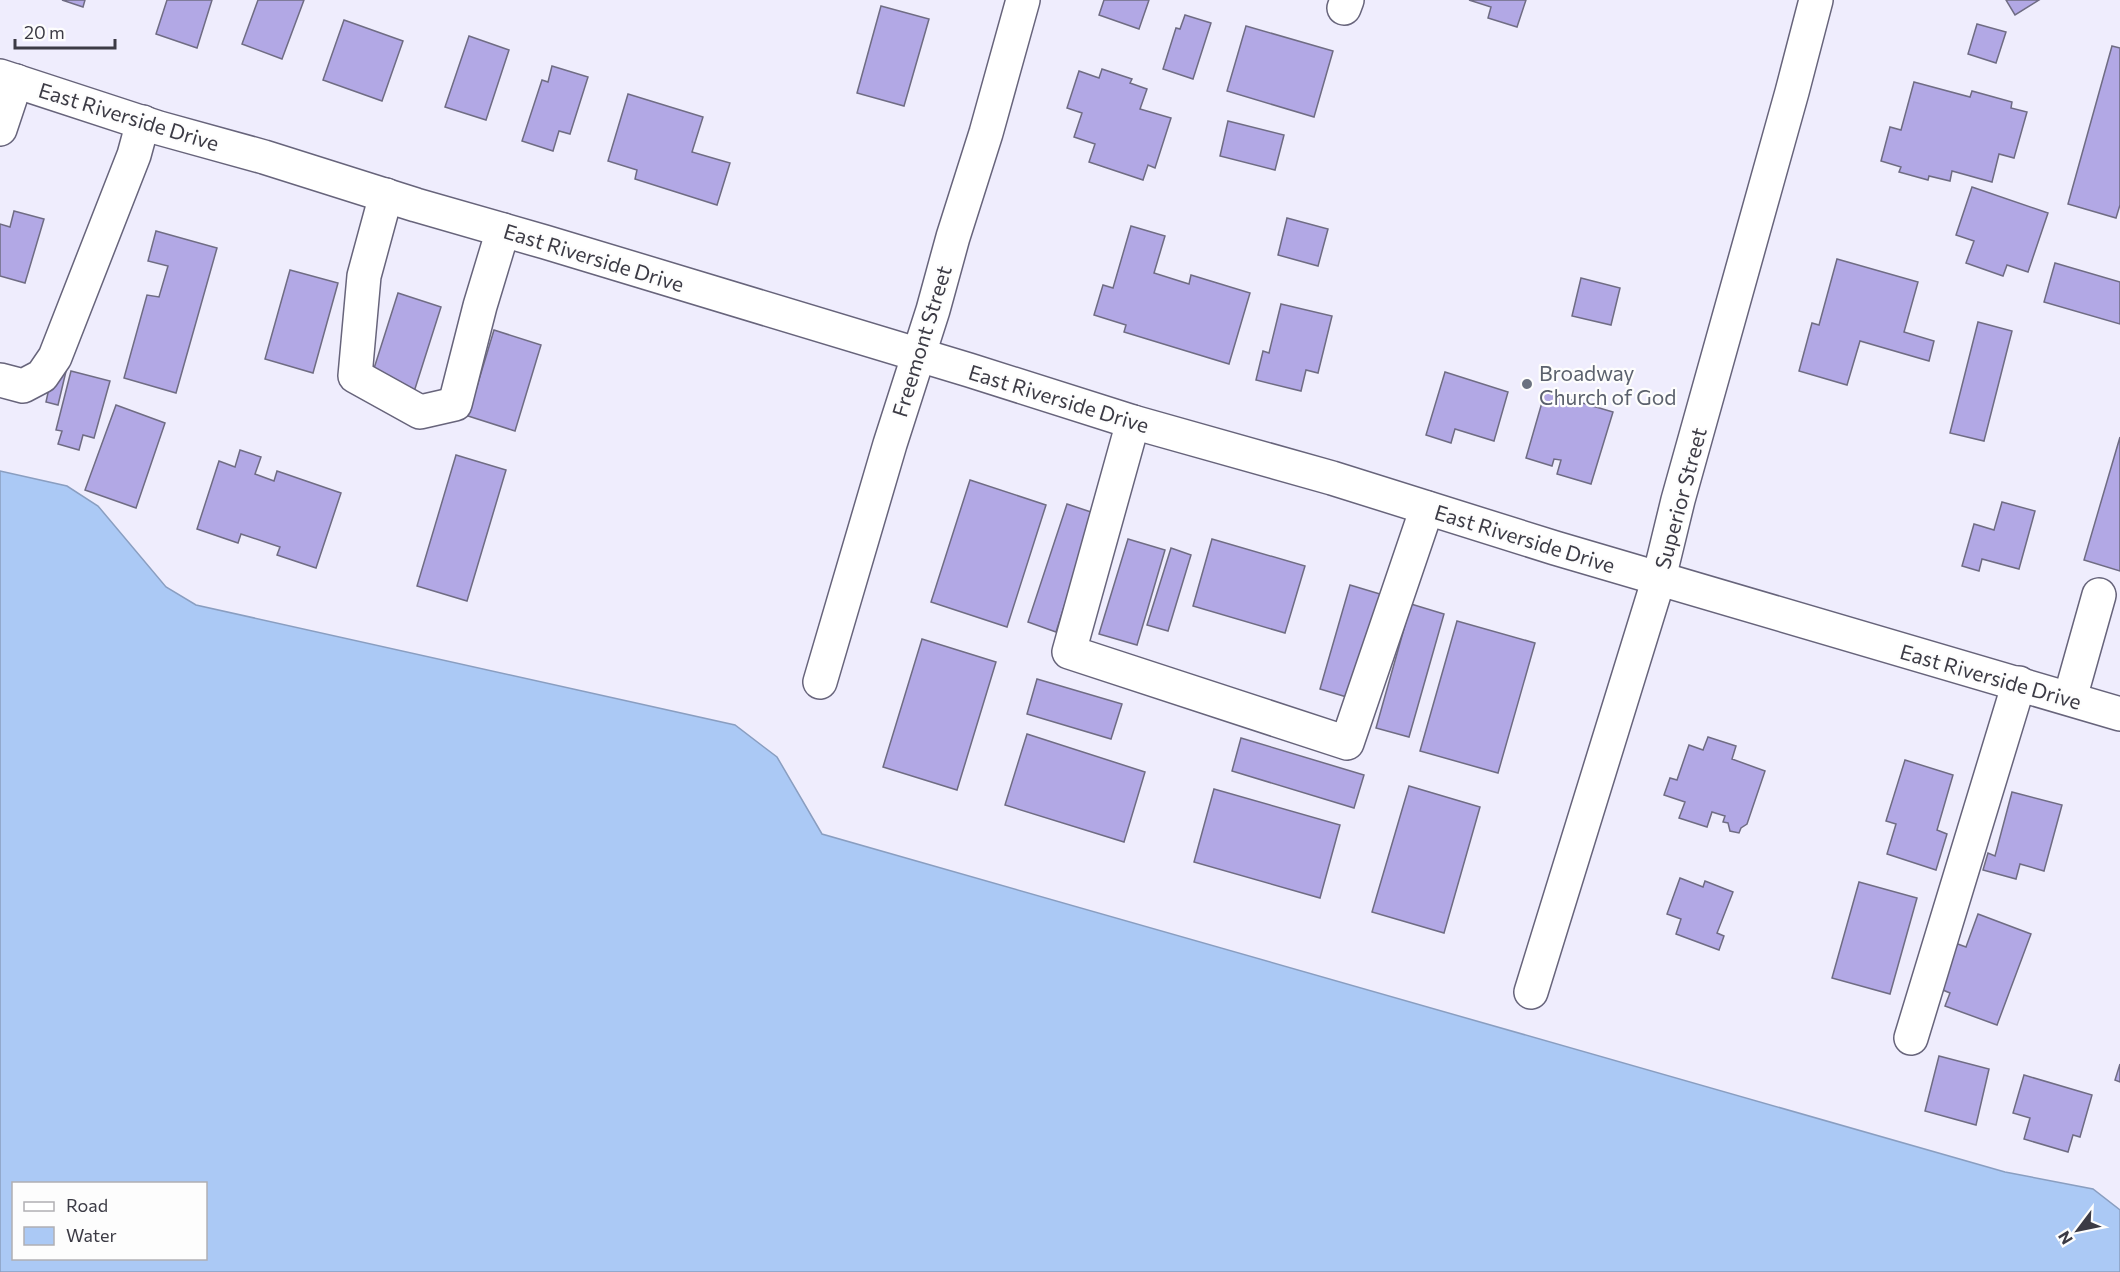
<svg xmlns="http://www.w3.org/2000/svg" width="2120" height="1272" viewBox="0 0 2120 1272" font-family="Commissioner,sans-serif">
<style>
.water{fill:#abc9f5;stroke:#8a9ec0;stroke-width:1.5;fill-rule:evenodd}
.building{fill:#b2a8e5;stroke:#6f6c83;stroke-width:1.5}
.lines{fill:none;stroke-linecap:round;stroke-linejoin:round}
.minor-casing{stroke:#67647b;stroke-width:36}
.minor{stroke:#fff;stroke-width:33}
.worship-dot{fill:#6b7280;stroke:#fdfdfd;stroke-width:2}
.labels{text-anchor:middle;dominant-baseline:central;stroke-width:4.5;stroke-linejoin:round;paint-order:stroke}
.street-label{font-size:21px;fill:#3c3b45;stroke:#fdfdfd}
.worship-label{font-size:21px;fill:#5b616d;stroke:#fdfdfd;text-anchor:start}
</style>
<rect width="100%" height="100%" fill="#efedfd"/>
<path class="water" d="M0 471 67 486 98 506 166 587 196 605 735 725 777 757 822 834 2005 1172 2093 1189 2120 1210V1272H0ZM14 1184H206V1258H14Z"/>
<g class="building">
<polygon points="62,0 85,0 83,7"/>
<polygon points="167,0 212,0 197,48 156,34"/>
<polygon points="258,0 304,0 282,59 242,44"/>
<polygon points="1104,0 1149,0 1139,29 1099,15"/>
<polygon points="1469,0 1526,0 1517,27 1488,18 1491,7"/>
<polygon points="2006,0 2039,0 2015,15"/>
<polygon points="881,6 929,19 904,106 857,93"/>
<polygon points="1185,15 1211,23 1193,79 1163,69 1176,28 1180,29"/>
<polygon points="344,20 403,41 382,101 323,80"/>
<polygon points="1977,24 2006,32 1996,63 1968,54"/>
<polygon points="1246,26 1333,51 1314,117 1227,91"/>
<polygon points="469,36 509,50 486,120 445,107"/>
<polygon points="2112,46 2120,48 2120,205 2116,218 2068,204"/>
<polygon points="552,66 588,77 570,134 559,131 553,151 522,141 542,80 548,82"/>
<polygon points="1102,69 1132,79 1130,83 1147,89 1140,109 1171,118 1155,168 1148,165 1143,180 1089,162 1095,144 1074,137 1082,113 1067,108 1079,71 1099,78"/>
<polygon points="1914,82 1970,97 1972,91 2012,102 2011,108 2027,112 2014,158 1999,154 1992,182 1952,171 1950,181 1929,176 1928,180 1899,172 1901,167 1881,161 1890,127 1901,130"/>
<polygon points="628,94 703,117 692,152 730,163 717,205 635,179 637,170 608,161"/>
<polygon points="1228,121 1284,135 1275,170 1220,156"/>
<polygon points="1972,187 2048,213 2028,272 2007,265 2003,276 1966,263 1974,241 1956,235"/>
<polygon points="14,211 44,219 25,283 0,276 0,224 10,227"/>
<polygon points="1287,218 1328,229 1318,266 1278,255"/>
<polygon points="1131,226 1165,236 1154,273 1189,284 1191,275 1250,293 1229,364 1124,332 1126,325 1094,315 1103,285 1113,288"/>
<polygon points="156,231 217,248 176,393 124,378 147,295 159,297 168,266 148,261"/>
<polygon points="1837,259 1918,282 1904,332 1934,341 1929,361 1860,341 1847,385 1799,371 1812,323 1819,325"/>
<polygon points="2055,263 2120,282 2120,324 2044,302"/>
<polygon points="290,270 338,283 313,373 265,359"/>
<polygon points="1581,278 1620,288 1611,325 1572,316"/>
<polygon points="398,293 441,307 413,395 370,381"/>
<polygon points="1281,304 1332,316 1318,373 1306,370 1301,391 1256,380 1263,351 1269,353"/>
<polygon points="1978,322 2012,331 1984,441 1950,433"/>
<polygon points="494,330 541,345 515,431 468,416"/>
<polygon points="54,365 67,367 58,405 46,402"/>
<polygon points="71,371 110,381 94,438 83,435 79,450 58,444 62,431 56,430"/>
<polygon points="1445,372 1508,392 1494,441 1455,429 1451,443 1426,435"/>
<polygon points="1545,392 1613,412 1591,484 1557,474 1561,460 1554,459 1552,466 1526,458"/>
<polygon points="116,405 165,423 136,508 85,490"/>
<polygon points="2120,437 2120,571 2084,560"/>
<polygon points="240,450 261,457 255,474 274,481 277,471 341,493 316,568 277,555 280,547 241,534 238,543 197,529 219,461 235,467"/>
<polygon points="456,455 506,470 467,601 417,586"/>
<polygon points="970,480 1046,505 1007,627 931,602"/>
<polygon points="2002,502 2035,511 2019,569 1982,559 1979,571 1962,566 1974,524 1994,530"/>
<polygon points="1067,504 1094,513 1056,632 1028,622"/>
<polygon points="1128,539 1165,550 1137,645 1099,634"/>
<polygon points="1212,539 1305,566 1285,633 1193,606"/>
<polygon points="1171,548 1191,555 1168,631 1147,625"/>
<polygon points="1350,585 1380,594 1350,698 1320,689"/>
<polygon points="1411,604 1444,614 1409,737 1376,728"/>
<polygon points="1457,621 1535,643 1498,773 1420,751"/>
<polygon points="922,639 996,662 957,790 883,767"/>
<polygon points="1037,679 1122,704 1111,739 1027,714"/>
<polygon points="1027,734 1145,772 1124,842 1005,805"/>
<polygon points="1708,737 1736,746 1732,759 1765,771 1747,824 1741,828 1739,833 1730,831 1728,823 1723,822 1725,816 1712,812 1707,827 1679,818 1685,802 1664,795 1670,778 1677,780 1689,745 1703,750"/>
<polygon points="1241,738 1364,775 1354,808 1232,771"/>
<polygon points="1905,760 1953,775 1937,830 1947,834 1936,870 1887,854 1896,824 1886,821"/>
<polygon points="1409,786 1480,807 1444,933 1372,912"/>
<polygon points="1214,789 1340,825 1320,898 1194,862"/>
<polygon points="2012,792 2062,805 2044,871 2020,864 2016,879 1983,870 1988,853 1995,856"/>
<polygon points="1680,878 1703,887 1705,881 1733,892 1717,933 1724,936 1719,950 1676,934 1681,919 1667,914"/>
<polygon points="1859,882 1917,898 1890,994 1832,978"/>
<polygon points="1978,914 2031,934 1997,1025 1945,1006 1950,993 1938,988 1955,943 1966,947"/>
<polygon points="1939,1056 1989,1069 1976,1125 1925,1111"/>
<polygon points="2120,1064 2120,1082 2115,1080"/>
<polygon points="2024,1075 2092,1095 2080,1137 2073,1135 2068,1152 2024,1139 2030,1118 2013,1113"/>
</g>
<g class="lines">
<defs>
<g id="minor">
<polyline points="1344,8 1347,0"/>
<polyline points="0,76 159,128 264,157 416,205 545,242 969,370 1133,422 1332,478 1555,548 2120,714"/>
<polyline points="0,129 16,81"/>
<polyline points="386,195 364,276 355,376 420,412 455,404 480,306 503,230"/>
<polyline points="0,380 23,386 42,376 55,357 134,155 143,122"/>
<polyline points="1133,422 1069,652 1347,743 1427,508"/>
<polyline points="820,682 890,444 933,310 953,237 986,133 1023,0"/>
<polyline points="2070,698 2099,595"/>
<polyline points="1531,992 1659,578 1678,500 1792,92 1816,0"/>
<polyline points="1911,1038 2019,683"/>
</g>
</defs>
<use href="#minor" class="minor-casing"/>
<use href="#minor" class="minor"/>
</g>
<circle class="worship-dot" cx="1527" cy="384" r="6"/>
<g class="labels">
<g class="street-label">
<text transform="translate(129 116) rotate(17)">East Riverside Drive</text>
<text transform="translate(594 257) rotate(17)">East Riverside Drive</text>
<text transform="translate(921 341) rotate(-73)">Freemont Street</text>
<text transform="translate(1059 398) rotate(17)">East Riverside Drive</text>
<text transform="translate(1680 498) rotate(-75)">Superior Street</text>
<text transform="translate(1525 538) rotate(17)">East Riverside Drive</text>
<text transform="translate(1991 676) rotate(16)">East Riverside Drive</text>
</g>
<g class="worship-label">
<text x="1539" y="372">Broadway<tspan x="1539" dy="24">Church of God</tspan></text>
</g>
</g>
<rect x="12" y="1182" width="195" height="78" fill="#fdfdfd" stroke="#b0afb3" stroke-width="1.5"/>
<rect x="24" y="1202" width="30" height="9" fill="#ffffff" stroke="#b0afb3" stroke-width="1.5"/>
<text x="66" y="1212" font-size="18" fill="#3c3b45">Road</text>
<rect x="24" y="1227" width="30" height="18" fill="#abc9f5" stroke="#b0afb3" stroke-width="1.5"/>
<text x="66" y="1242" font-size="18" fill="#3c3b45">Water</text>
<g transform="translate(2078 1230) rotate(238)" stroke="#fdfdfd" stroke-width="4.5" paint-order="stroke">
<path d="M0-4.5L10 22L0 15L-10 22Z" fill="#3c3b45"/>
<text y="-9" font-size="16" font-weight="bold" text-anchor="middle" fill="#3c3b45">N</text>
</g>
<path d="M15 39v9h100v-9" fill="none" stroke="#3c3b45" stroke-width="3"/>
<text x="24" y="39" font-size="18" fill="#3c3b45" stroke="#fdfdfd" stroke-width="4.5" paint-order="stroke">20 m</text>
</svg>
